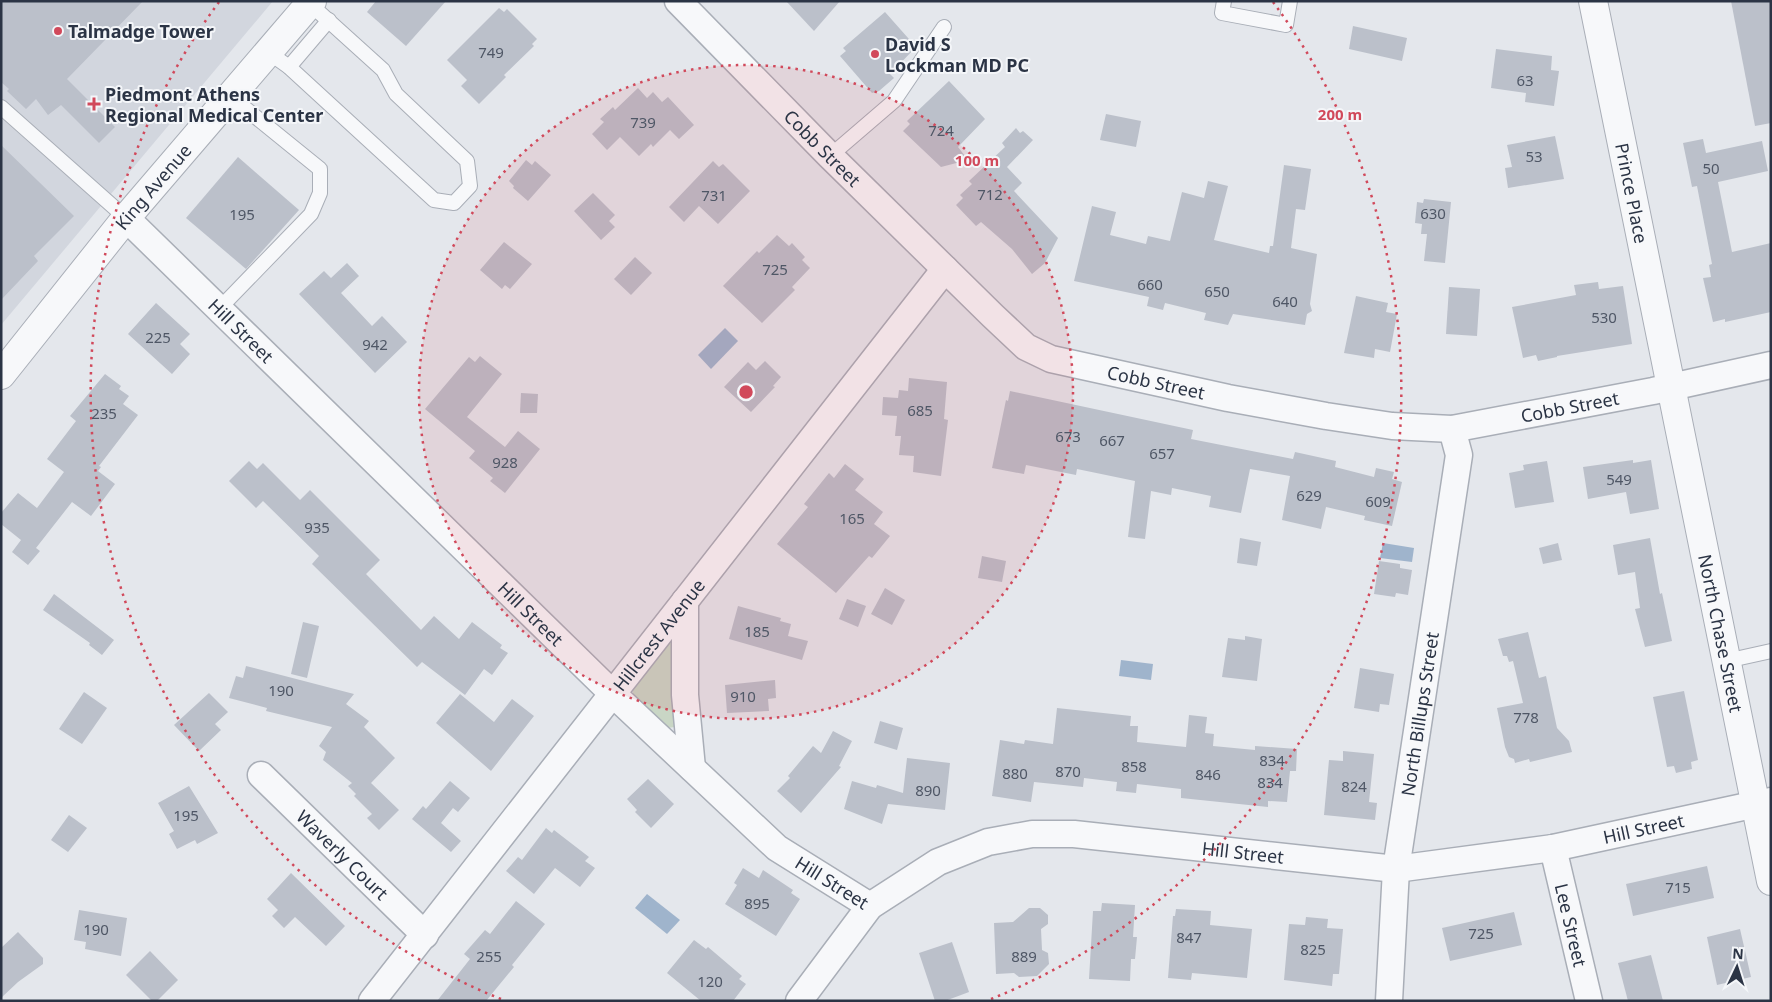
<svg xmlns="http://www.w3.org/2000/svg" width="1772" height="1002" viewBox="0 0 1772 1002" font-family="'Noto Sans',sans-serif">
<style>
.built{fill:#d2d6de}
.green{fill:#c9d6c5}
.water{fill:#9fb4cc}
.building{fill:#bbc0ca}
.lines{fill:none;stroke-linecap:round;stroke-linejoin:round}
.service-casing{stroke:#a9aeb7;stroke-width:16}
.minor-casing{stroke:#a9aeb7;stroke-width:29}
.tertiary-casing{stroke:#a9aeb7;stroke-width:30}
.service{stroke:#f7f8fa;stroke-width:14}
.minor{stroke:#f7f8fa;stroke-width:26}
.tertiary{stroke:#f7f8fa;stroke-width:28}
.ring{fill:none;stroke:#d1495b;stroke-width:2.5;stroke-dasharray:2.5 5}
.poi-dot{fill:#d1495b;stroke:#f4f6f9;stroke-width:2}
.labels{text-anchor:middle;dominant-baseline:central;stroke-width:4;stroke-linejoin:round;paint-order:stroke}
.number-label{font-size:15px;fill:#4f5766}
.poi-label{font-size:18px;font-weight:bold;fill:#2b3445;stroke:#f4f6f9;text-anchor:start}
.street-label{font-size:18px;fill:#2b3445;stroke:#f4f6f9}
.centre{fill:#d1495b;stroke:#f4f6f9;stroke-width:2.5}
.ring-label{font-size:15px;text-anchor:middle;font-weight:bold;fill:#d1495b;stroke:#f4f6f9;stroke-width:4;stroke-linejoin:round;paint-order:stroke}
</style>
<rect width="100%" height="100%" fill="#e4e7ec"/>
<polygon class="built" points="1,1 273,1 1,325"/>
<polygon class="green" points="669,640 673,641 679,721 675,727 667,728 633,694 633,687"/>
<g class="water">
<polygon points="725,328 738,341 711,369 698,355"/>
<polygon points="1383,543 1414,548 1412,562 1380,558"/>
<polygon points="1121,660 1153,664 1151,680 1119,676"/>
<polygon points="647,894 680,920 667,934 635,908"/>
</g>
<g class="building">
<polygon points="1,1 143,1 67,79 115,127 99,143 61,105 48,115 36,99 26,109 7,91 9,89 1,82"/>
<polygon points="376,1 446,1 406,46 367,12"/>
<polygon points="786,1 840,1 814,31"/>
<polygon points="1731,1 1771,1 1771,123 1755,126"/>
<polygon points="499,8 504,12 507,9 537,39 532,44 534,46 504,75 506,77 479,104 461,86 467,80 447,60"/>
<polygon points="885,12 916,47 890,74 894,78 879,91 872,93 840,56 846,51 843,48"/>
<polygon points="1353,26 1407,38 1402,61 1349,49"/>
<polygon points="1496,49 1552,56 1551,70 1559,71 1554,106 1525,102 1526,93 1491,88"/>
<polygon points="949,81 985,119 958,147 968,160 941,167 903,131 910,124 907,121"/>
<polygon points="638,88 647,98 653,92 662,102 668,97 694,125 679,139 670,130 653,147 651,144 639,156 620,137 607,150 592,134 604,122 600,119 613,107 615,110"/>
<polygon points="1106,114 1141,121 1136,147 1100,140"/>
<polygon points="1016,128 1020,133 1023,131 1033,140 1007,167 1022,183 1014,191 1058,238 1045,263 1032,274 1012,249 981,222 976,226 956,205 963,198 960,195 972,184 969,181 1005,147 1002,143"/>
<polygon points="1555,136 1564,179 1508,188 1505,168 1512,167 1507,145"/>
<polygon points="1703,139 1706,153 1762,141 1768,171 1718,182 1732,252 1771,243 1771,312 1725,322 1725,319 1713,322 1703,278 1711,277 1709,265 1712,264 1697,186 1692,187 1683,143"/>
<polygon points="1,145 74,216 34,256 38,261 1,300"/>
<polygon points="238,157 299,210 246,269 186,218"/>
<polygon points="526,160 532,165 535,161 551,175 528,201 513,188 514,186 509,181"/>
<polygon points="713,161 719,167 723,164 750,191 718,224 699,206 684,222 669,207"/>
<polygon points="1284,165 1311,169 1305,210 1296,209 1291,248 1317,254 1310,304 1312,311 1307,314 1305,325 1233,314 1228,325 1204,320 1206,313 1165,303 1163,310 1147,306 1149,297 1074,281 1092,206 1116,212 1110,235 1146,244 1148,236 1170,241 1182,192 1204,198 1208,181 1228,186 1214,240 1269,253 1270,246 1273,246"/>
<polygon points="593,193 615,215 609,221 615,227 601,240 574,211"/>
<polygon points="1424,199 1451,202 1445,263 1424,261 1427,234 1421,234 1422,224 1415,223 1417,202 1423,203"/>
<polygon points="777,235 789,246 792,243 805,257 802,260 810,268 792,287 795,290 762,323 723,286 757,251 759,253"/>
<polygon points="504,242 532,264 510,289 505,285 502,289 480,270"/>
<polygon points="635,257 652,273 631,295 614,279"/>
<polygon points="347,263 359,276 341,293 372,326 382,316 407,342 375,373 299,294 324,271 331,278"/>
<polygon points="1598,282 1599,289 1623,286 1632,344 1557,356 1557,357 1538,361 1536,355 1523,358 1512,307 1576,295 1574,285"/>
<polygon points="1449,287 1480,289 1477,336 1446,334"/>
<polygon points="1356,296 1388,303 1386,312 1397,314 1390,352 1375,349 1374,358 1344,353"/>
<polygon points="156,303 190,334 180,344 190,354 172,374 128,334"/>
<polygon points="480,356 502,374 467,417 505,447 518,431 540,449 505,493 490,481 493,478 469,458 475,451 425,409 469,357 475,362"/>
<polygon points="765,361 781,377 773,386 775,387 751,412 724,387 748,362 756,370"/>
<polygon points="105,374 121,386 119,389 129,396 123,404 138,415 99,466 101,467 98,471 115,484 91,516 72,502 36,548 40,551 28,565 12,552 21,540 1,524 1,513 18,493 37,508 64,472 47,459 76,421 70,416"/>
<polygon points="909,378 947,382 944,419 948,420 941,476 913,472 914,456 899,455 901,436 895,436 897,416 882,415 883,397 898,398 899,390 908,391"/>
<polygon points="1010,391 1193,430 1191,439 1293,459 1295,452 1336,461 1335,467 1374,477 1376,468 1394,472 1392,479 1402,482 1392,526 1364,520 1365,516 1326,507 1321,529 1282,520 1290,476 1250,469 1241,513 1209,507 1211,496 1172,488 1171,495 1151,491 1145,539 1128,537 1135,481 1077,469 1076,475 1026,465 1024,474 992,468 1006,400 1008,401"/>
<polygon points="521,393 538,394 537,413 520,413"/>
<polygon points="1633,460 1633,463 1651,460 1659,509 1630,514 1626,492 1588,499 1583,467"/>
<polygon points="249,461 257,469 263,463 300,500 310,490 380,560 366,574 421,630 434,616 459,639 472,622 502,645 500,648 508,653 492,675 484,669 465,695 422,662 417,667 312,564 319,556 263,501 256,508 229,481"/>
<polygon points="1547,461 1554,502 1515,508 1509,473 1524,470 1523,465"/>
<polygon points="845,464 864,479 855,490 883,512 874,524 890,536 872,558 869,556 836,593 777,544 808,507 804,504 829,473 834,478"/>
<polygon points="1240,538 1261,542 1257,566 1237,563"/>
<polygon points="1650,538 1660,594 1662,593 1672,641 1645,647 1635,609 1640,608 1635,572 1618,575 1613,545"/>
<polygon points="1558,543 1562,560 1543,564 1539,548"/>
<polygon points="982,556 1006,561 1002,582 978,578"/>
<polygon points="1379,561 1400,564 1400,568 1412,570 1408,595 1396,593 1395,597 1374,594"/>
<polygon points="885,588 905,600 892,625 871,614"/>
<polygon points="54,594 114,640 102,655 89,645 90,643 43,610"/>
<polygon points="847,599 866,606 858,627 839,619"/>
<polygon points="738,606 781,618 780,621 791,624 788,636 808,641 802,660 729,639"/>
<polygon points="303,622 319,626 307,678 291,674"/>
<polygon points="1528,632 1539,678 1546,676 1557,728 1569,741 1572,752 1530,762 1529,759 1515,763 1514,759 1509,757 1505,747 1497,708 1523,703 1513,661 1509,662 1507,656 1503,656 1498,639"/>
<polygon points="1245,636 1262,639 1257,681 1222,677 1228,638 1245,640"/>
<polygon points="246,666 354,694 346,704 369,721 364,727 395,758 371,783 399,810 379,830 367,818 372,814 354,796 356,794 348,786 352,783 323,760 326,752 319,746 332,727 266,711 267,708 229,698 236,676 243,678"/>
<polygon points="1360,668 1394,674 1389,705 1380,704 1379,712 1354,708"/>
<polygon points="775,680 776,698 768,699 769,711 727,713 725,685"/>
<polygon points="1684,691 1698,760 1691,762 1692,769 1676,773 1674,766 1667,767 1653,697"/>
<polygon points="84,692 107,708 82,744 59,729"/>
<polygon points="209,693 228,712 215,724 221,730 199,751 174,725"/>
<polygon points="460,694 494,722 512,699 534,716 491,771 436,723"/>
<polygon points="1057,708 1131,716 1130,726 1138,726 1137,742 1186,747 1189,715 1207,717 1205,733 1214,734 1213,746 1255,750 1255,746 1297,749 1296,771 1290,771 1287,802 1268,801 1268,807 1181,798 1181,789 1137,784 1136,793 1116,791 1117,782 1084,778 1083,787 1034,782 1031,802 992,796 1000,740 1024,744 1025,740 1053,744"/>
<polygon points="880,721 903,728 897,750 874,743"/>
<polygon points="833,731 852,741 839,766 841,767 801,813 777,791 790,778 788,776 813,746 821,753"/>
<polygon points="1343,751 1374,754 1369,802 1377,803 1375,820 1324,815 1329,760 1343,761"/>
<polygon points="907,758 950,763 945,810 888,804 882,824 844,809 852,781 876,788 877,785 903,793"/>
<polygon points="648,779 674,804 651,828 635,812 637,810 627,799"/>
<polygon points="450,781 470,798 458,812 453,808 441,823 461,841 451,852 412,819 423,806 426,809"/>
<polygon points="189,786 218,833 197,844 195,840 177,849 169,834 174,831 158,803"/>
<polygon points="69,815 87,828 68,852 51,840"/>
<polygon points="546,828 552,833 554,830 589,857 585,861 595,868 580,887 555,868 534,894 506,871 518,857 522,860"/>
<polygon points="1707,866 1714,898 1633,916 1626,884"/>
<polygon points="743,868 759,878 763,870 793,890 791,893 800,899 776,936 725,904 737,885 734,883"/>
<polygon points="291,873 345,926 326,946 295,917 284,928 272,916 278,910 267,899"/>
<polygon points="516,901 545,924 512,965 514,967 486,1001 437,1001 470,959 464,954 485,930 490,934"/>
<polygon points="1102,903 1135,905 1133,937 1137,937 1135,959 1131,959 1130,981 1089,979 1093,911 1101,911"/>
<polygon points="1029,908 1040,908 1048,915 1048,924 1041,929 1042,950 1048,953 1049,964 1037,976 1019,977 1014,973 996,974 994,923 1013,922"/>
<polygon points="1176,909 1211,911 1210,925 1252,929 1247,978 1192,973 1191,980 1168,978 1173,916 1175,916"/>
<polygon points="79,910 127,918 121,956 85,949 86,942 74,940"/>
<polygon points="1514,912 1522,945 1450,961 1442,928"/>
<polygon points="1306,917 1328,919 1327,928 1343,929 1339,974 1333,974 1332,986 1284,980 1289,924 1305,925"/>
<polygon points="1740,929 1751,977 1717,985 1707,937"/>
<polygon points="18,932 43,958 43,964 18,982 1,998 1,948"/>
<polygon points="694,940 706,949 708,947 742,976 739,979 746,984 733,1001 701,1001 667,973"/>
<polygon points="952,942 969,992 945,1001 935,1001 919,953"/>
<polygon points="150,951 178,980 157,1001 152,1001 126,975"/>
<polygon points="1651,955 1663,1001 1628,1001 1618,963"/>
</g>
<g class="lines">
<defs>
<g id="service">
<polyline points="1224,1 1222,13 1286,25 1290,1"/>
<polyline points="268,52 289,67 434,200 454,203 470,186 467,161 396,94 383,70 310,4"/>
<polyline points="289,67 329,20"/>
<polyline points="1,107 126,218"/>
<polyline points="830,156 894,101 944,27"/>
<polyline points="219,309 311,214 320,193 320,169 230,96"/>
<polyline points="1726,661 1771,651"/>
</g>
<g id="minor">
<path id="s1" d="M678 1 830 156 993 316 1026 347 1051 359 1228 398 1326 416 1392 426 1452 429 1653 391 1771 365"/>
<path id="s2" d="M126 218 613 694 777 848 870 906"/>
<polyline points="685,601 685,695 692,768"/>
<path id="s3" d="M261 775 425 935"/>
<path id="s4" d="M1553 848 1589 1001"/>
<path id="s5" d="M372 1001 945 269"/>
<path id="s6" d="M799 1001 870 906 938 862 988 842 1032 834H1074L1396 869 1553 848 1771 801"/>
<path id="s7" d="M1389 1001 1396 869 1459 455 1452 429"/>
</g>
<g id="tertiary">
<path id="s8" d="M1593 1 1771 881"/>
<path id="s9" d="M1 375 126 218 312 1"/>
</g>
</defs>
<use href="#service" class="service-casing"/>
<use href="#minor" class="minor-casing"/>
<use href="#tertiary" class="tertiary-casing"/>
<use href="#service" class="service"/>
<use href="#minor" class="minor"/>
<use href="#tertiary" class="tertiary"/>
</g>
<circle cx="746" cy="392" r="327" fill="#d1495b" fill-opacity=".12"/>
<g class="ring">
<circle cx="746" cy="392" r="327"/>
<path d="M501 999A655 655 0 0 1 219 2M1273 2A655 655 0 0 1 991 999"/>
</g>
<g class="poi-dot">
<circle cx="58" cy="31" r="5"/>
<circle cx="875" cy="54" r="5"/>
<path d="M91.5 96.5h5v5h5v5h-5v5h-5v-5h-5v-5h5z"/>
</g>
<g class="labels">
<g class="number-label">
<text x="491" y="52">749</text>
<text x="1525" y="80">63</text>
<text x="643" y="122">739</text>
<text x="941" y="130">724</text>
<text x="1534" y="156">53</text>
<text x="1711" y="168">50</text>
<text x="990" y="194">712</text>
<text x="714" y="195">731</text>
<text x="1433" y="213">630</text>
<text x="242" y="214">195</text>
<text x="775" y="269">725</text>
<text x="1150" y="284">660</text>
<text x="1217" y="291">650</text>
<text x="1285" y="301">640</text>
<text x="1604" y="317">530</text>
<text x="158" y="337">225</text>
<text x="375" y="344">942</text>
<text x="920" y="410">685</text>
<text x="104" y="413">235</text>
<text x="1068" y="436">673</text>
<text x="1112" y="440">667</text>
<text x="1162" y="453">657</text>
<text x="505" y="462">928</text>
<text x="1619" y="479">549</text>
<text x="1309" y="495">629</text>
<text x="1378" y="501">609</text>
<text x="852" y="518">165</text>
<text x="317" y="527">935</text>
<text x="757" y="631">185</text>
<text x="281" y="690">190</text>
<text x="743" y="696">910</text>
<text x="1526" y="717">778</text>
<text x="1272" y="760">834</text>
<text x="1134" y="766">858</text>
<text x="1068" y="771">870</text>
<text x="1015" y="773">880</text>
<text x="1208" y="774">846</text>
<text x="1270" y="782">834</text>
<text x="1354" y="786">824</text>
<text x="928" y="790">890</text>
<text x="186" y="815">195</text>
<text x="1678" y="887">715</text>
<text x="757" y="903">895</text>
<text x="96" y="929">190</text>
<text x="1481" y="933">725</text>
<text x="1189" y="937">847</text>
<text x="1313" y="949">825</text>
<text x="489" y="956">255</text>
<text x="1024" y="956">889</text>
<text x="710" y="981">120</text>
</g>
<g class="poi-label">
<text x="68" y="31">Talmadge Tower</text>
<text x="885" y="44">David S<tspan x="885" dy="21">Lockman MD PC</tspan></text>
<text x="105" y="94">Piedmont Athens<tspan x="105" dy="21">Regional Medical Center</tspan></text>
</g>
<g class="street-label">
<text stroke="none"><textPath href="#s1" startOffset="206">Cobb Street</textPath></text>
<text stroke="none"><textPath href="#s9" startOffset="242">King Avenue</textPath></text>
<text stroke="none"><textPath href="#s8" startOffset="196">Prince Place</textPath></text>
<text stroke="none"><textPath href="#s2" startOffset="161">Hill Street</textPath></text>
<text stroke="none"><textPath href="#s1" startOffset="626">Cobb Street</textPath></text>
<text stroke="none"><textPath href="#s1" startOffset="1046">Cobb Street</textPath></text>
<text stroke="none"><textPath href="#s2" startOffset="566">Hill Street</textPath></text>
<text stroke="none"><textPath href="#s8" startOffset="645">North Chase Street</textPath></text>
<text stroke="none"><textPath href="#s5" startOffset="465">Hillcrest Avenue</textPath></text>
<text stroke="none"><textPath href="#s7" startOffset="289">North Billups Street</textPath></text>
<text stroke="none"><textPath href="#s6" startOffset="915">Hill Street</textPath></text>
<text stroke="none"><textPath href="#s6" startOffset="510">Hill Street</textPath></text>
<text stroke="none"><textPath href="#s3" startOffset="114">Waverly Court</textPath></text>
<text stroke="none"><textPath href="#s2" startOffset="971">Hill Street</textPath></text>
<text stroke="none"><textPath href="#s4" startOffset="79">Lee Street</textPath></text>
</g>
</g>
<circle cx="746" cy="392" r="8" class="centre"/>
<g class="ring-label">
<text x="1340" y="120">200 m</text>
<text x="977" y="166">100 m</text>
</g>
<rect width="1772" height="1002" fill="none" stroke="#2b3445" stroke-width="5"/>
<g transform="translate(1737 967) rotate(4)" stroke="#f4f6f9" stroke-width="4" paint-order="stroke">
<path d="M0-4L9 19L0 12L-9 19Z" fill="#2b3445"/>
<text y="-8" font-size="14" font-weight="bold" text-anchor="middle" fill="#2b3445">N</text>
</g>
</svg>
